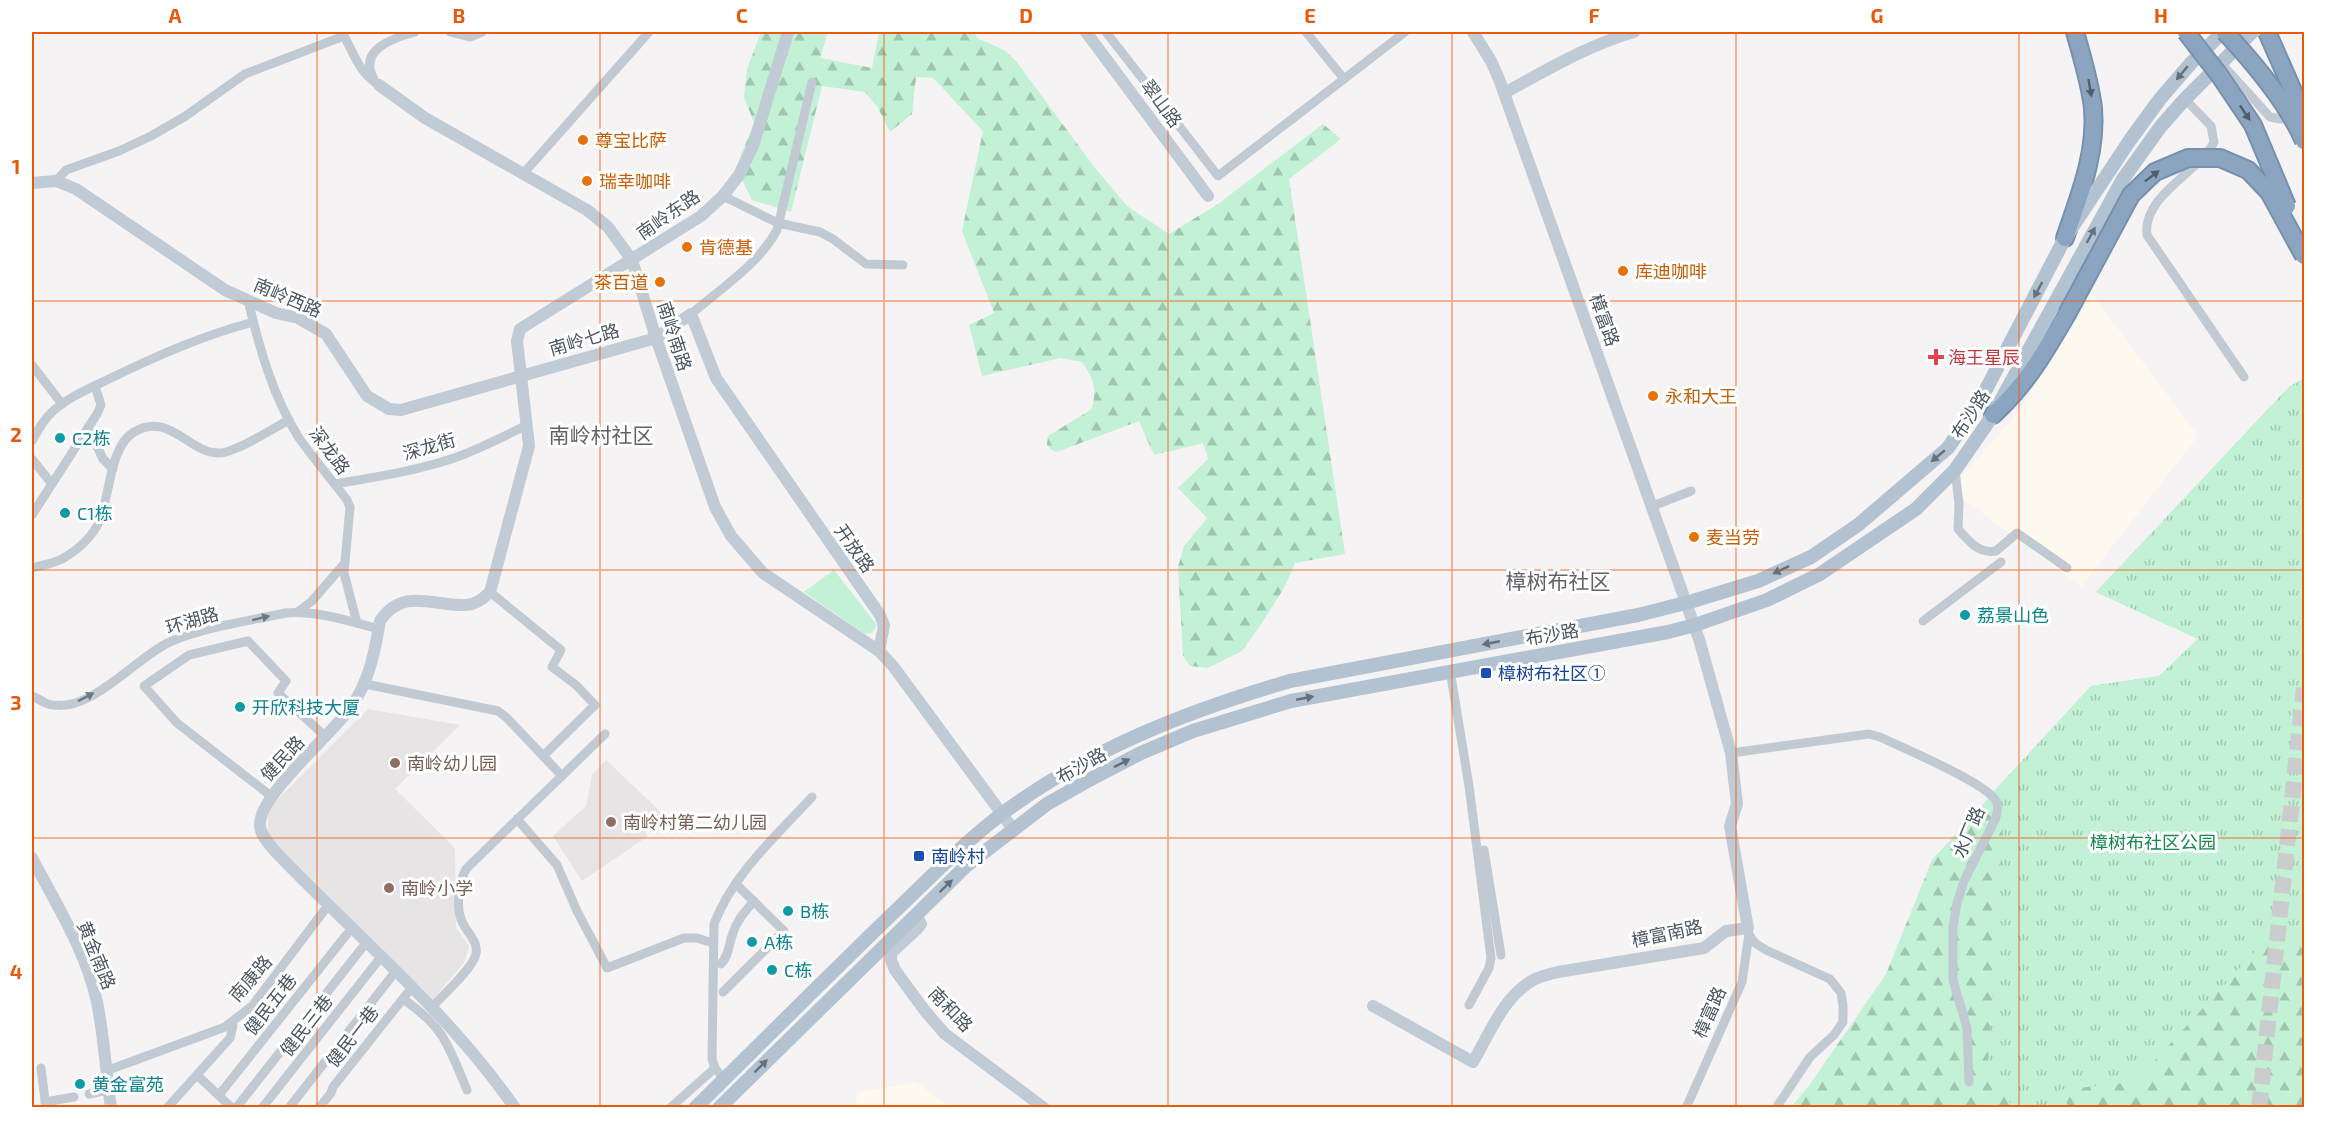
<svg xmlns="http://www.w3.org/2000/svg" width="2336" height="1139" viewBox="0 0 2336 1139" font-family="'Exo 2','Noto Sans SC',sans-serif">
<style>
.commercial{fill:#fdf9ef}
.education{fill:#e6e4e5}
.grass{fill:#c3f1d5}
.forest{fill:url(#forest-firs)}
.park{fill:url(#park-tufts)}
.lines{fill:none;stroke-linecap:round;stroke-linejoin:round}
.highway-tunnel{stroke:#caccce;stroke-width:16;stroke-dasharray:16 8;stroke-linecap:butt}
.highway-casing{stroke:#7690ad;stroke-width:20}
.street{stroke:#c1cad2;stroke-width:9}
.secondary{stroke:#c1cbd6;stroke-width:12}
.primary{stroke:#b3c2d1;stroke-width:14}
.highway{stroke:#8ba5c1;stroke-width:16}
.highway-bridge-casing{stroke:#7690ad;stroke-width:20;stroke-linecap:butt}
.highway-bridge{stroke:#8ba5c1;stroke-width:16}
.oneway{fill:#64717d}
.oneway2{fill:#505e6b}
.oneway3{fill:#6e7983}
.grid{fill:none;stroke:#e8590c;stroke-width:1.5;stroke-opacity:0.55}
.food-dot{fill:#e8710a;stroke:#fff;stroke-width:2}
.health-dot{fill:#e0444e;stroke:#fff;stroke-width:2}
.culture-dot{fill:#0f9aa8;stroke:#fff;stroke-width:2}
.transit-dot{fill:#1a4fb4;stroke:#fff;stroke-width:2}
.education-dot{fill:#8d6e63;stroke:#fff;stroke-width:2}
.labels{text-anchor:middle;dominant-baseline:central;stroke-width:6;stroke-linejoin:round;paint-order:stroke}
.street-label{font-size:18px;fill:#4a5661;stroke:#fff}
.food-label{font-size:18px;fill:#c56008;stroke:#fff;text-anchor:start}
.health-label{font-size:18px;fill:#be3a42;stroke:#fff;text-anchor:start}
.culture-label{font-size:18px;fill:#0d838f;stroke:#fff;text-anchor:start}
.transit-label{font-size:18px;fill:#164399;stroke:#fff;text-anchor:start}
.education-label{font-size:18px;fill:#785e54;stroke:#fff;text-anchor:start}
.park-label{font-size:18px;fill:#17864f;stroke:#fff}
.quarter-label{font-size:21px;fill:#5f6368;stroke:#fff}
.neatline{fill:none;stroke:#e8590c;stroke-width:2}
.grid-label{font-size:20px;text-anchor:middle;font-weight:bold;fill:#e8590c}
</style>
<defs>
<pattern id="forest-firs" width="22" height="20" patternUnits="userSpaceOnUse" patternTransform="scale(1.5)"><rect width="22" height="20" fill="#c3f1d5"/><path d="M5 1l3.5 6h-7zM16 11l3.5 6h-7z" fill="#a0c6b0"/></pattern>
<pattern id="park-tufts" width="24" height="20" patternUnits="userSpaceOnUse" patternTransform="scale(1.5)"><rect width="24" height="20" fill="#c3f1d5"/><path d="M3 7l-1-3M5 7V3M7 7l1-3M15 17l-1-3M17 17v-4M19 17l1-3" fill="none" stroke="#a0c6b0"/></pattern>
</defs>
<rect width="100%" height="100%" fill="#f5f3f3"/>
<g class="commercial">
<polygon points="2093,295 2198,436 2081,587 1950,489 2017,414"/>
<polygon points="916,1082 949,1107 854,1107 859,1092"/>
</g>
<g class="education">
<polygon points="368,709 460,725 395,789 455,848 456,928 469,946 464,963 433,999 272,839 268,831 268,817 273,804"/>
<polygon points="606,760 662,813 644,830 648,836 582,881 553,836 586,806 592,775"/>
</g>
<polygon class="grass" points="834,570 877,625 872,633 865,634 804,592"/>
<g class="forest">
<path d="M761 32H828L820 58 872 68 879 32H975L977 38 1004 50 1016 61 1095 168 1127 206 1169 234 1218 204 1323 124 1341 139 1289 179 1345 554 1295 563 1285 586 1262 623 1242 651 1208 668 1190 666 1183 656 1178 567 1184 546 1207 518 1178 488 1208 459 1203 443 1154 455 1139 421 1057 452 1052 450 1047 445 1048 436 1092 409C1097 388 1094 380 1082 362L1060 358 982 376 969 325 994 313 962 231 983 131 933 78 916 77 912 114 890 132 878 108 865 92 822 86 791 212 752 200 736 168 754 122 744 98 747 69Z"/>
<polygon points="2304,379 2304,1107 1790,1108 1808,1087 1886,974 1932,860 2091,686 2159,676 2198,639 2096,592 2290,386"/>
</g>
<polygon class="park" points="2304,379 2304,940 2260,946 2135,1082 2059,1090 2069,1107 2015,1108 1987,1077 2004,810 1994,791 2091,686 2159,676 2198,639 2096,592 2290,386"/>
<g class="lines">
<polyline class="highway-tunnel" points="2259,1108 2304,688"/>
<defs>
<g id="highway">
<path d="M2065 238C2079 197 2097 153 2093 108 2090 82 2082 57 2075 32"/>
<path d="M1993 415C2028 382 2043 355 2067 314"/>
</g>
</defs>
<use href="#highway" class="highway-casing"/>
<g class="street">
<polyline points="450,32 470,37 482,32"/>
<polyline points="1106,32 1218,176 1405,32"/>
<polyline points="1306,32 1344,79"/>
<polyline points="2220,62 2270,117 2280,119 2294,116"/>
<path d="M374 79C357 50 393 38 415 32"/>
<path d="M2185 99 2211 126 2214 142C2200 172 2142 195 2147 235L2244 377"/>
<polyline points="522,175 649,32"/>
<path d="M56 181 66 170 119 151 151 136 184 117 245 74 344 36C354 54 360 74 379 85"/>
<polyline points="723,196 778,223 820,232 833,239 866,264 903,265"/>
<path d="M248 300C259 347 273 397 299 438 314 459 331 479 347 500L350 507 344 573 357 623"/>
<path d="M691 314C720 289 758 265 777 230L812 82"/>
<polyline points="32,365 62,404"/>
<polyline points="88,427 103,459 113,469"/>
<path d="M32 441C37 432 42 422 50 414 67 397 91 388 113 377 161 354 202 336 253 322"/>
<polyline points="32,459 52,484"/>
<path d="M1955 470 1959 504 1958 529C1969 541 1978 554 1996 551L2017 533 2067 568"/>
<path d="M335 484C375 477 416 471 454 458 479 449 503 437 527 425"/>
<polyline points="1653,506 1691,491"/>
<polyline points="32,515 97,414 101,405 95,386"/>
<path d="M32 568C42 565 52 564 62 559 78 550 93 536 100 520 110 494 110 446 134 432 169 411 188 453 219 453 235 453 274 428 289 420"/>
<polyline points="490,592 561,650 552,667 576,685 595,705 543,756"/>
<polyline points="299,611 312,601 344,564"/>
<polyline points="1923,621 2001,562"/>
<polyline points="1450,670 1469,786 1491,958 1489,968 1469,1005"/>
<polyline points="365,684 498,711 507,718 562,776"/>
<path d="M32 696C37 698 43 702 48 704 90 716 136 656 172 641 206 627 249 621 285 613 317 610 348 621 379 629"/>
<path d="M1731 753 1869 734 1880 737C1901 747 1987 783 1996 801 1999 808 1997 814 1995 820L1964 881 1957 903 1953 927V980L1967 1028 1969 1082"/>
<polyline points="271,796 177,723 144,686 189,655 248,641 286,681 278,693 326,737"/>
<polyline points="517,819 557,865 577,911 607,968 684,938 697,938 713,943"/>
<polyline points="1484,850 1501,955"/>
<polyline points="1749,935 1755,943 1766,950 1830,979 1841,993 1843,1005 1843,1022 1834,1035 1810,1057 1776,1108"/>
<path d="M721 964C730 954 728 945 733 933 737 920 745 912 754 901"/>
<polyline points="723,992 784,931 736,884"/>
<path d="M403 999C445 1028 448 1045 467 1090"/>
<path d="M432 1007C445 993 468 973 475 957 481 942 465 932 461 919 456 905 459 882 466 869L605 734"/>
<polyline points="41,1068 46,1108"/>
<polyline points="106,1071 225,1027 252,1006 329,904"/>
<polyline points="197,1075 232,1108"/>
<path d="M724 1079 715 1068 712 1059 714 924C733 874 776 836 812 797"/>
<polyline points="89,1094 108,1090"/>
<polyline points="219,1095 347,934"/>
<polyline points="45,1102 74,1097"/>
<polyline points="167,1108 230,1038 233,1026 232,1022"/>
<polyline points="236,1108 362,948"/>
<polyline points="262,1108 377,962"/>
<polyline points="289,1108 392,976"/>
<polyline points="319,1108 331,1093 333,1087 413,986"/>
<polyline points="670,1108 715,1068"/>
<polyline points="1686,1108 1742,982 1749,934"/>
</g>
<g class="secondary">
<polyline points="1086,32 1208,196"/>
<polyline points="379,85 425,118 587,210 608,227 632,260 656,338 715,507 731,536 763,573 879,651"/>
<path d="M1504 93C1547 70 1588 45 1634 32"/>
<polyline points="32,183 56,181 76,189 225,290 276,313 298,318 326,334 367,396 389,409 401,410 656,338 691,314 716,378 880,615 884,625 879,651 893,666 1013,829"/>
<path d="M32 858C56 904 86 951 97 1002 104 1036 106 1073 111 1108"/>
<polyline points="916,915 921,924 918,928 891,953 891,960 895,970 925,1011 945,1034 1044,1108"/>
<path d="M1373 1006 1473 1062C1490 1033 1504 995 1535 979 1542 976 1551 974 1558 972L1704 948 1726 931 1748 928 1730 826 1737 804 1731 753 1699 639 1499 79 1491 61 1473 32"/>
<path d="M515 1108C446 1009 356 936 274 850 268 843 261 835 260 826 258 795 332 735 351 707 369 682 375 651 380 621 403 586 435 607 466 605 476 605 484 598 490 592L529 446 517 341 520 329 701 216 723 196 739 175 753 146 788 32"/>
</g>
<g class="primary">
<path d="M695 1108C760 1044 824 980 889 917 926 882 962 844 1003 813 1089 749 1188 711 1290 681L1638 615 1693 601 1758 581 1811 557 1858 525 1948 448 1981 399 2065 238 2130 140 2160 99 2191 63 2223 32"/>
<polyline points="719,1108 966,866 1047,804 1091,779 1141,753 1193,731 1291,701 1668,632 1695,625 1767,600 1820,574 1916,509 1955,470 1993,415 2123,179 2161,126 2185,99 2252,32"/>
</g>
<use href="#highway" class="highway"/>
<defs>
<g id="highway-bridge">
<polyline points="2186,32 2220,76 2253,125 2287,206"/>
<path d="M2225 32C2252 61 2288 104 2304 141"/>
<polyline points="2267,32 2304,116"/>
<polyline points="2067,314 2131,195 2155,172 2188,158 2220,158 2248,170 2269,192 2304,256"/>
</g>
</defs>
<use href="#highway-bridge" class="highway-bridge-casing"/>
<use href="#highway-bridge" class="highway-bridge"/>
</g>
<defs><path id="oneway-solid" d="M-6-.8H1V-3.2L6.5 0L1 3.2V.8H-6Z" transform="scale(1.5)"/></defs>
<g class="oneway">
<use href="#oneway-solid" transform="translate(2182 73) rotate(130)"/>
<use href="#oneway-solid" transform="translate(2091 235) rotate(-62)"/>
<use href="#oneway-solid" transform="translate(2038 290) rotate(118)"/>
<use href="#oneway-solid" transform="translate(1938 456) rotate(140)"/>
<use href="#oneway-solid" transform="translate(1781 570) rotate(155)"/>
<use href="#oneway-solid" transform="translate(1491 643) rotate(169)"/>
<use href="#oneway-solid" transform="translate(1305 698) rotate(-11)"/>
<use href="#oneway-solid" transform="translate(1122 763) rotate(-27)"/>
<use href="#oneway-solid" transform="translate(946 886) rotate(-44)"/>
<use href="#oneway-solid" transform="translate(761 1066) rotate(-45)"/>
</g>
<g class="oneway2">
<use href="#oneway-solid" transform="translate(2090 88) rotate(80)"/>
<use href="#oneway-solid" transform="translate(2245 113) rotate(56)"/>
<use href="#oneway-solid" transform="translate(2152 176) rotate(-37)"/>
</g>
<g class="oneway3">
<use href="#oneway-solid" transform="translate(261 618) rotate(-14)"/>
<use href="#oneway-solid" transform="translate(86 697) rotate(-27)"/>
</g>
<path class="grid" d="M317 32V1108M600 32V1108M884 32V1108M1168 32V1108M1452 32V1108M1736 32V1108M2019 32V1108M32 301H2304M32 570H2304M32 838H2304"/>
<g class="food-dot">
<circle cx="583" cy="140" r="6"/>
<circle cx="587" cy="181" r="6"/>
<circle cx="687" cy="247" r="6"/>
<circle cx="1623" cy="271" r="6"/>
<circle cx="660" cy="282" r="6"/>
<circle cx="1653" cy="396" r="6"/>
<circle cx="1694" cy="537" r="6"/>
</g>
<path class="health-dot" d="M1933 348h6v6h6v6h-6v6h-6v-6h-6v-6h6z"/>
<g class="culture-dot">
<circle cx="60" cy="438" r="6"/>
<circle cx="65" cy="513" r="6"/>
<circle cx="1965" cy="615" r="6"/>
<circle cx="240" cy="707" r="6"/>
<circle cx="788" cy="911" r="6"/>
<circle cx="752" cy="942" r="6"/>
<circle cx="772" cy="970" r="6"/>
<circle cx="80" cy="1084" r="6"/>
</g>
<g class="transit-dot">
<rect x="1480" y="667" width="12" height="12" rx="3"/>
<rect x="913" y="850" width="12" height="12" rx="3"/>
</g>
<g class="education-dot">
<circle cx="395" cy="763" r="6"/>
<circle cx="611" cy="822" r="6"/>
<circle cx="389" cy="888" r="6"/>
</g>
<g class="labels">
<g class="street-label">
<text transform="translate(1162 103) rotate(53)">翠山路</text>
<text transform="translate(668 214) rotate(-35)">南岭东路</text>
<text transform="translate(288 297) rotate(23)">南岭西路</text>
<text transform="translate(1605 320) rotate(70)">樟富路</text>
<text transform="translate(675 336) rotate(72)">南岭南路</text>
<text transform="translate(584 339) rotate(-16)">南岭七路</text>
<text transform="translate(1970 414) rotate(-57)">布沙路</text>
<text transform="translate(429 446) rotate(-16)">深龙街</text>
<text transform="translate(330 450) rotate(53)">深龙路</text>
<text transform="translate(855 548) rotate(55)">开放路</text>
<text transform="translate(192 620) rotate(-16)">环湖路</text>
<text transform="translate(1552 634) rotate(-10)">布沙路</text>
<text transform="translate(282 758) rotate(-47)">健民路</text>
<text transform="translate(1081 765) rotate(-29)">布沙路</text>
<text transform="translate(1968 832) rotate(-67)">水厂路</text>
<text transform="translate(1667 933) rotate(-12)">樟富南路</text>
<text transform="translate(97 955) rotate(68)">黄金南路</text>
<text transform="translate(250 978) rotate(-49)">南康路</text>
<text transform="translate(270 1004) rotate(-52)">健民五巷</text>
<text transform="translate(951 1009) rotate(46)">南和路</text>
<text transform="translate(1709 1012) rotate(-66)">樟富路</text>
<text transform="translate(306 1025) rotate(-52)">健民三巷</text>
<text transform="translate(352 1036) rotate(-52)">健民一巷</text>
</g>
<g class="food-label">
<text x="595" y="140">尊宝比萨</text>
<text x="599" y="181">瑞幸咖啡</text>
<text x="699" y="247">肯德基</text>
<text x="1635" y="271">库迪咖啡</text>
<text x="648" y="282" text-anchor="end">茶百道</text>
<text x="1665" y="396">永和大王</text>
<text x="1706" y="537">麦当劳</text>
</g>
<g class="health-label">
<text x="1948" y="357">海王星辰</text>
</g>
<g class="culture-label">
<text x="72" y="438">C2栋</text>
<text x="77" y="513">C1栋</text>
<text x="1977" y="615">荔景山色</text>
<text x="252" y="707">开欣科技大厦</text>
<text x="800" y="911">B栋</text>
<text x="764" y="942">A栋</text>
<text x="784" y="970">C栋</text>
<text x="92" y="1084">黄金富苑</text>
</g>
<g class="transit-label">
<text x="1498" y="673">樟树布社区①</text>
<text x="931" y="856">南岭村</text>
</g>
<g class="education-label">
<text x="407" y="763">南岭幼儿园</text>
<text x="623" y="822">南岭村第二幼儿园</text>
<text x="401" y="888">南岭小学</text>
</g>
<g class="park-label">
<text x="2153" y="842">樟树布社区公园</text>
</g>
<g class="quarter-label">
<text x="601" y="434">南岭村社区</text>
<text x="1558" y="580">樟树布社区</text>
</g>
</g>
<rect width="2336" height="1139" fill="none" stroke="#ffffff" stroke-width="66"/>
<rect x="33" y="33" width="2270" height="1073" class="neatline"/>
<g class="grid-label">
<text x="175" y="23">A</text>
<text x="459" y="23">B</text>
<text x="742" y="23">C</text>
<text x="1026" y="23">D</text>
<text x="1310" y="23">E</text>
<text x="1594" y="23">F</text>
<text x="1877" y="23">G</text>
<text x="2161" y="23">H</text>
<text x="16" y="174">1</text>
<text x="16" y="442">2</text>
<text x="16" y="710">3</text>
<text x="16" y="979">4</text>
</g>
</svg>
